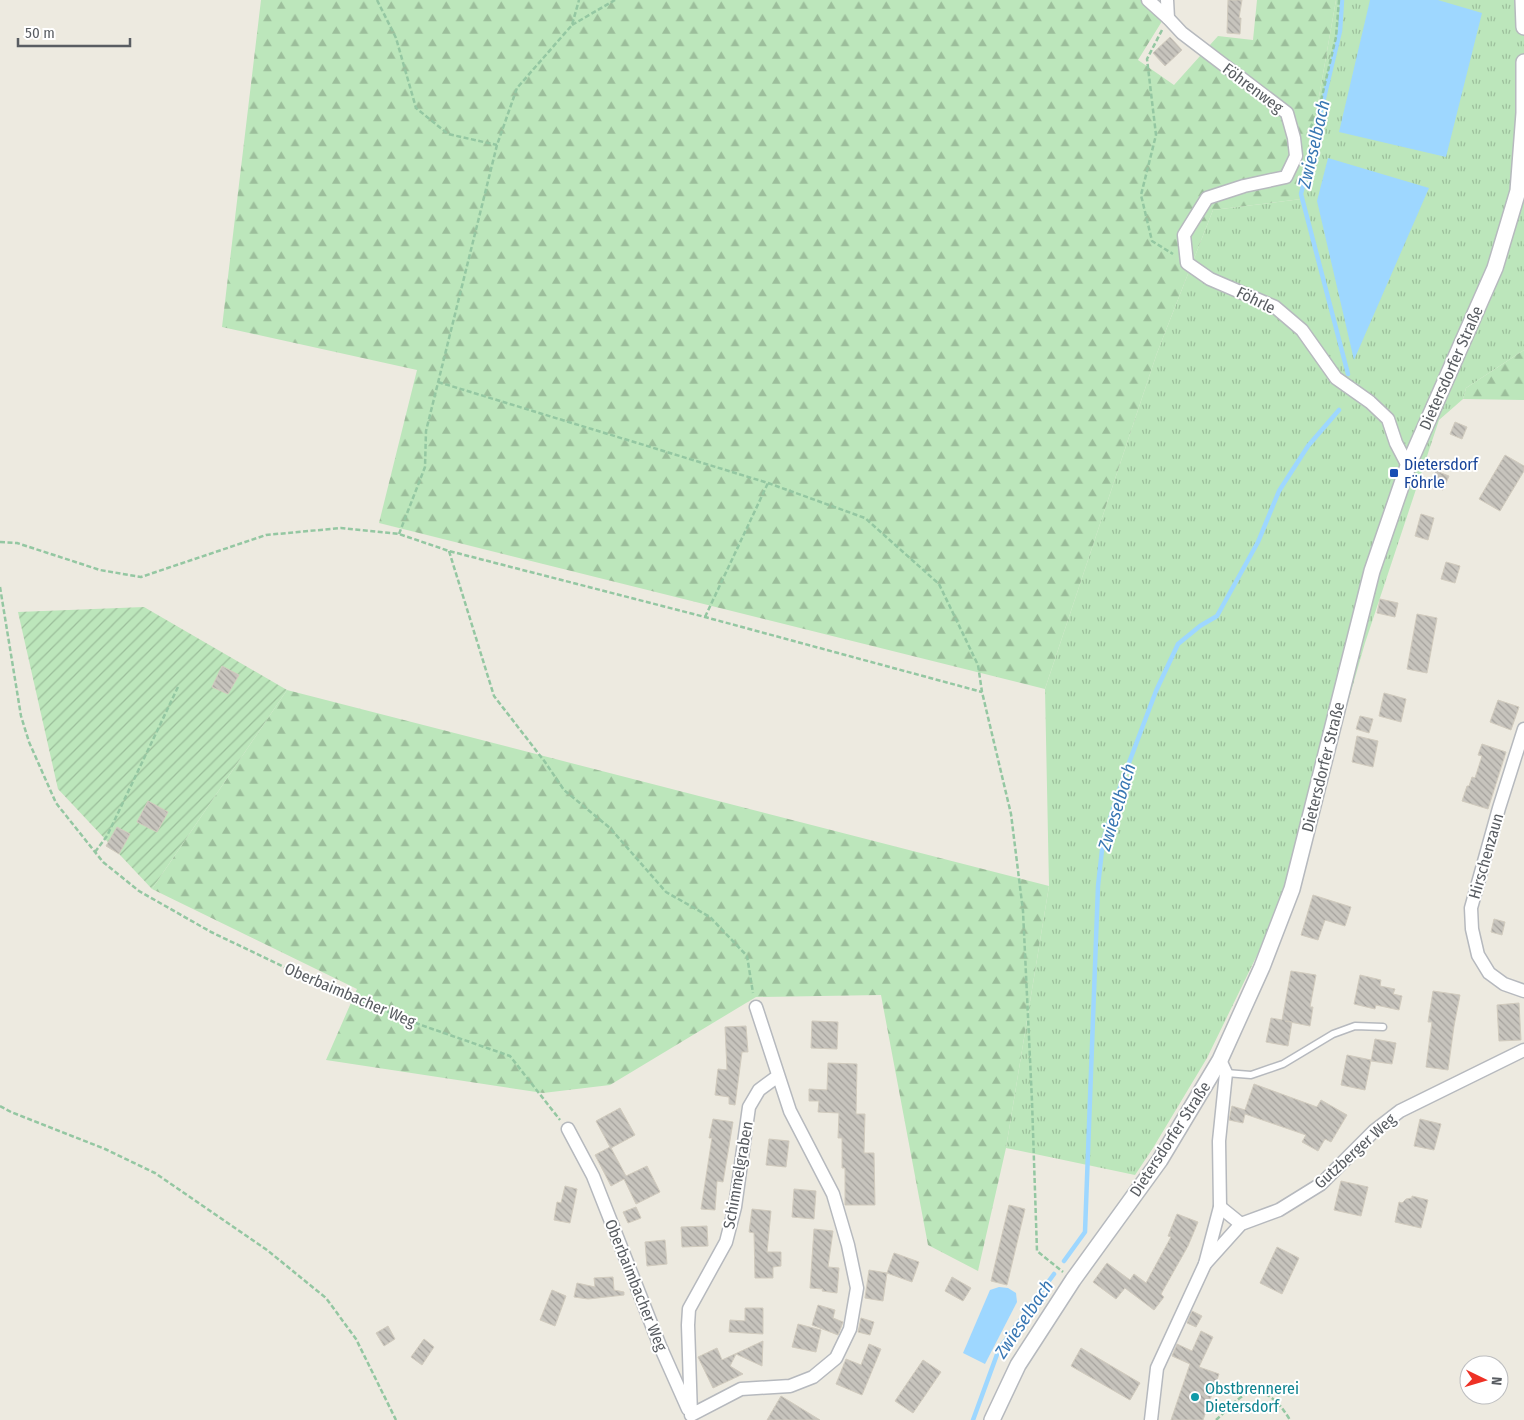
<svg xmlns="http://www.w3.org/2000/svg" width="1524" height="1420" viewBox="0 0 1524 1420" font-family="'Fira Sans Condensed',sans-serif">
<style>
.grass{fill:url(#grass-tufts)}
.forest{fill:url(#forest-firs)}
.garden{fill:url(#garden-furrows)}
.water{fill:#9ed7ff}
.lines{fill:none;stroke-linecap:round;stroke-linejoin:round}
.stream{stroke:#9ed7ff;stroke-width:4.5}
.building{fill:url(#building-back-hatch);stroke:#d1cbbe}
.service-casing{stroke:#b6b9be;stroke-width:9}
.minor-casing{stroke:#b6b9be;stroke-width:15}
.tertiary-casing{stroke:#b6b9be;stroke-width:18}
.path{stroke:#94c7a2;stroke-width:2.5;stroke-dasharray:5 2.5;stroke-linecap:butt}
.service{stroke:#fff;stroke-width:6}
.minor{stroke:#fff;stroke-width:12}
.tertiary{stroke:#fff;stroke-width:15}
.transit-dot{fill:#1a4fb4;stroke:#fff;stroke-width:2}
.culture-dot{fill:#0f9aa8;stroke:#fff;stroke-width:2}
.labels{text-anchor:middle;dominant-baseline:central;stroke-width:4;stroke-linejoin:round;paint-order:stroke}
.street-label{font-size:16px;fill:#595d62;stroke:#fff}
.transit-label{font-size:16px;fill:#164399;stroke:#fff;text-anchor:start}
.culture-label{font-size:16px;fill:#0d838f;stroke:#fff;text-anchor:start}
.water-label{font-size:18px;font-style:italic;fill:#3977b3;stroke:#fff}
</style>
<defs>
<pattern id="grass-tufts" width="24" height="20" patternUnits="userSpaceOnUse" patternTransform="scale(1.25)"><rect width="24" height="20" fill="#bce6bb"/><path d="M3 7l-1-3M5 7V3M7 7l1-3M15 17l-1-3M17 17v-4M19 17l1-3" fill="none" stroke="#9cbe9b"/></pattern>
<pattern id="forest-firs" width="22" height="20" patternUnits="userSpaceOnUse" patternTransform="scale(1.25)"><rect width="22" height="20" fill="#bce6bb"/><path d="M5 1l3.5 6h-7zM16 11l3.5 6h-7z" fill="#9cbe9b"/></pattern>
<pattern id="garden-furrows" width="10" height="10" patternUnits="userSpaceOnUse" patternTransform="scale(1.25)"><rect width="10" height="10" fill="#bce6bb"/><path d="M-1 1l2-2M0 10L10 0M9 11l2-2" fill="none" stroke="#9cbe9b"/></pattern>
<pattern id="building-back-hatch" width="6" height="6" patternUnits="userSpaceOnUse" patternTransform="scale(1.25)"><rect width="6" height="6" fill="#c7c4bd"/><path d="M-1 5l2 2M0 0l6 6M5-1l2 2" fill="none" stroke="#a5a29d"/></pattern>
</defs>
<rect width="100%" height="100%" fill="#edeae0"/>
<polygon class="grass" points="1336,0 1524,0 1524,350 1466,388 1463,399 1439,420 1365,643 1301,865 1207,1058 1153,1148 1135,1175 1006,1148 1049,886 1045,689 1157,353 1213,210 1301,199"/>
<g class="forest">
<polygon points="261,0 1145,0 1164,18 1138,60 1174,85 1218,36 1253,40 1257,0 1336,0 1301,199 1213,210 1157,353 1045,689 379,523 417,370 222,327"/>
<polygon points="1524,350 1524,400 1463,399 1466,388"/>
<polygon points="287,690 1049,886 1006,1148 978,1271 928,1245 881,995 756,997 610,1085 543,1093 326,1060 357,989 152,889"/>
</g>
<polygon class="garden" points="144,607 287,690 152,889 58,789 18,612"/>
<g class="water">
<polygon points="1370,0 1438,0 1482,13 1446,157 1339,132"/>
<polygon points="1328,158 1429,188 1354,360 1317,201"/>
<polygon points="999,1287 1008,1288 1016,1293 1017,1302 985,1364 963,1353 990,1290"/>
</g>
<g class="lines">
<g class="stream">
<polyline points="1342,0 1340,31 1301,194 1348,374"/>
<polyline points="1064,1261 1085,1232 1098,886 1103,841 1121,784 1156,691 1178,644 1200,626 1217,616 1258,542 1279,491 1308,446 1339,410"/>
<polyline points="973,1420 999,1349 1054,1274"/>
</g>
</g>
<g class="building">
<polygon points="1228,0 1242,0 1239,18 1241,18 1240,34 1227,33"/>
<polygon points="1170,37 1182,50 1165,66 1153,53"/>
<polygon points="1455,422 1467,427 1462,439 1450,434"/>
<polygon points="1505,455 1524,466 1524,471 1500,511 1479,499"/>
<polygon points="1436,471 1449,476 1443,490 1431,486"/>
<polygon points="1421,514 1434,518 1428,540 1415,536"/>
<polygon points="1446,562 1460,566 1455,583 1441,579"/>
<polygon points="1380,599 1398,603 1395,617 1377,613"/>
<polygon points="1417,614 1437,618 1427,673 1407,669"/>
<polygon points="222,666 239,675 228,694 212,687"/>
<polygon points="1384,693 1406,699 1401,722 1379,716"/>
<polygon points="1498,700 1519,707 1511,730 1490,722"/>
<polygon points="1360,716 1373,719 1369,733 1356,729"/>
<polygon points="1357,736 1378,741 1373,767 1352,762"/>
<polygon points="1482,744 1506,752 1488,809 1462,801 1467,786 1469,786 1472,777 1475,778 1482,756 1478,755"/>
<polygon points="148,801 168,812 157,832 137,822"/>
<polygon points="117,827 130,834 119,854 106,846"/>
<polygon points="1313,895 1351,907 1345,926 1325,920 1318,940 1301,935"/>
<polygon points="1494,919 1505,922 1502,935 1491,932"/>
<polygon points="1291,971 1316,975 1310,1007 1313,1007 1310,1026 1285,1021 1292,1022 1288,1046 1266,1042 1271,1018 1282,1020"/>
<polygon points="1360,975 1381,980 1380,986 1395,989 1393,994 1402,996 1399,1010 1376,1005 1375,1009 1354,1004"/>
<polygon points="1433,991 1460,995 1454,1026 1448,1070 1426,1067 1432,1022 1428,1022"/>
<polygon points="1519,1003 1521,1040 1499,1041 1497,1005"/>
<polygon points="812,1021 838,1022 837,1049 811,1048"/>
<polygon points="746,1026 748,1052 742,1052 735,1105 729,1104 729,1097 715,1095 718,1069 727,1070 725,1027"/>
<polygon points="1375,1039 1396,1043 1392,1064 1371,1061"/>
<polygon points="1347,1055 1371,1060 1365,1090 1341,1085"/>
<polygon points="828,1063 857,1064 856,1114 865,1114 864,1153 874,1153 875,1205 845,1205 845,1168 842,1168 842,1138 838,1138 839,1113 818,1112 819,1101 809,1101 809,1089 827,1090"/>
<polygon points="1254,1084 1317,1107 1321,1100 1347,1115 1331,1142 1325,1139 1318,1151 1302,1142 1306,1135 1245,1114 1243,1123 1229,1120 1232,1106 1245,1110"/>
<polygon points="620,1108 635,1135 611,1148 626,1176 647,1166 660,1192 636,1204 624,1179 611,1186 595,1155 610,1147 596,1121"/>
<polygon points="713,1119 733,1122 723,1182 717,1181 715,1210 701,1209 712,1138 709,1138"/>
<polygon points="1420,1119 1441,1124 1434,1150 1414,1146"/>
<polygon points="769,1139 789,1141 786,1167 766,1165"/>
<polygon points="1341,1181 1368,1187 1361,1216 1334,1210"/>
<polygon points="565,1186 577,1189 570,1223 554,1220 557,1202 561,1203"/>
<polygon points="794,1189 816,1191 814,1219 792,1217"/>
<polygon points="1412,1196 1428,1200 1421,1228 1395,1222 1399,1202 1402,1203 1406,1199 1412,1198"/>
<polygon points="1009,1205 1025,1209 1007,1285 991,1281"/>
<polygon points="636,1207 641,1218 628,1223 623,1212"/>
<polygon points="752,1209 771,1211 767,1252 781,1252 781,1266 773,1267 773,1278 755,1278 754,1233 749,1232"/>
<polygon points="1177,1214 1198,1222 1188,1246 1161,1294 1164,1297 1154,1310 1125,1288 1116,1299 1093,1282 1107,1263 1130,1280 1134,1274 1146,1283 1171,1237 1168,1236"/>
<polygon points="707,1226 708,1246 682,1247 681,1227"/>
<polygon points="814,1229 833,1231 828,1267 839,1268 837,1293 822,1291 823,1289 810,1288"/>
<polygon points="665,1240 667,1264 647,1266 645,1242"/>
<polygon points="1277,1247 1299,1258 1282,1294 1260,1283"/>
<polygon points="894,1253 919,1262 912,1282 887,1273"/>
<polygon points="869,1270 887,1273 883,1301 865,1298"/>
<polygon points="613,1277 614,1290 624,1292 624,1295 588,1299 574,1297 577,1283 595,1287 594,1278"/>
<polygon points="952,1277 971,1288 963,1301 945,1291"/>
<polygon points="552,1290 566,1296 555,1326 540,1320"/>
<polygon points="818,1305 835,1310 833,1318 843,1322 838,1335 812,1325"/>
<polygon points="745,1308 763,1308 763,1334 729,1332 730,1320 745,1321"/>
<polygon points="1192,1311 1202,1316 1196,1327 1187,1323"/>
<polygon points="861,1318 874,1322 870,1335 858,1332"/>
<polygon points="798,1324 821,1330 816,1352 792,1347"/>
<polygon points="388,1326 395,1339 384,1346 376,1333"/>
<polygon points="1201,1331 1213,1337 1199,1367 1219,1374 1203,1420 1171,1420 1190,1364 1172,1356 1177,1344 1192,1351"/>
<polygon points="424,1339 434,1347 422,1365 411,1357"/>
<polygon points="763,1341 762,1366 736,1354 730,1366 743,1374 713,1388 698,1357 717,1348 722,1360"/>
<polygon points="869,1344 881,1349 862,1395 836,1384 846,1359 861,1365"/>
<polygon points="1081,1348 1140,1383 1130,1400 1071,1366"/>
<polygon points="923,1360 941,1372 913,1413 895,1401"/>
<polygon points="781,1396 820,1420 767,1420"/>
</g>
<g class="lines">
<defs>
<polyline id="service" points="1226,1073 1251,1075 1283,1064 1333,1034 1355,1026 1383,1027"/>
<g id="minor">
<polyline points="1148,0 1168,18"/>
<polyline points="1167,0 1168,18 1182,33 1287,113 1294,138 1296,156 1286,177 1244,186 1207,198 1184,235 1187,263 1210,279 1275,307 1302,330 1336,378 1370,402 1388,419 1396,443 1408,466"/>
<polyline points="1524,729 1499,808 1471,908 1472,929 1478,955 1489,973 1504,984 1524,991"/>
<polyline points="756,1007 790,1111 833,1194 848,1245 857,1288 850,1329 836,1358 813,1377 790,1386 741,1389 691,1415 688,1325 689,1309 726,1242 735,1207 749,1107 759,1090 778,1076"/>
<polyline points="568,1129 593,1176 660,1346 688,1409"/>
<polyline points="1220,1207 1241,1224"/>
<polyline points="1205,1264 1241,1224 1279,1210 1321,1184 1374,1131 1400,1111 1524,1050"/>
<polyline points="1151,1420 1157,1368 1205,1264 1220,1207 1219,1141 1226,1073 1220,1060"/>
</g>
<g id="tertiary">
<polyline points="1523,0 1524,27"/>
<polyline points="992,1420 1018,1365 1073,1280 1160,1160 1220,1060 1262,967 1292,889 1372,571 1408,466 1495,268 1518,191 1524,113 1524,62"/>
</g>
</defs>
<use href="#service" class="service-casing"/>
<use href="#minor" class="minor-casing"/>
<use href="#tertiary" class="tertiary-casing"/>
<g class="path">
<polyline points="377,0 396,38 416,108 448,134 497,145"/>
<polyline points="572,25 615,0"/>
<polyline points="1162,30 1147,59 1156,135 1141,195 1152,241 1173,254"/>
<polyline points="1307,135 1319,109 1336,37 1339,0"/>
<polyline points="438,382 768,483 865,518 939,584 978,665 982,692 1011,814 1023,911 1032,1101 1037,1251 1063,1272"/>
<polyline points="399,534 425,467 426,431 497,145 517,88 572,25 579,0"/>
<polyline points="0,542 17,543 100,570 141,577 266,535 341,528 399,534 449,551 705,617 982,692"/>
<polyline points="449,551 494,696 545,762 564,790 610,828 666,892 710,917 747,956 753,993"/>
<polyline points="0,587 21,716 29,742 56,803 103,862 139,891 211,932 326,987 421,1025 510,1056 560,1120"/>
<polyline points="705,617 768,483"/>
<polyline points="95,852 107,836 178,687"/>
<polyline points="0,1106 11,1112 105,1149 155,1173 267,1250 326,1298 356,1339 396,1420"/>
<path d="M1216 1420C1231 1407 1249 1381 1269 1396 1278 1402 1284 1410 1290 1420"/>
</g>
<use href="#service" class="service"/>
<use href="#minor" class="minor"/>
<use href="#tertiary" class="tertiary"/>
</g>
<rect class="transit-dot" x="1389" y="468" width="10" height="10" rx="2.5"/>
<circle class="culture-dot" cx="1195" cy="1397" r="5"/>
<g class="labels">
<g class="street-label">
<text transform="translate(1253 88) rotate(37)">Föhrenweg</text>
<text transform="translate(1256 300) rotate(26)">Föhrle</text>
<text transform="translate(1451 368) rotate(-66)">Dietersdorfer Straße</text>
<text transform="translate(1323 767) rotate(-76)">Dietersdorfer Straße</text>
<text transform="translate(1486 856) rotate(-74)">Hirschenzaun</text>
<text transform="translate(350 995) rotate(23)">Oberbaimbacher Weg</text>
<text transform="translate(1170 1139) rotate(-57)">Dietersdorfer Straße</text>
<text transform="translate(1355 1151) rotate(-42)">Gutzberger Weg</text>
<text transform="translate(738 1175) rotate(-80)">Schimmelgraben</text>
<text transform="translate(636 1285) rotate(68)">Oberbaimbacher Weg</text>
</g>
<g class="transit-label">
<text x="1404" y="464">Dietersdorf<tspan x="1404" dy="18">Föhrle</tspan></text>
</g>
<g class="culture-label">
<text x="1205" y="1388">Obstbrennerei<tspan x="1205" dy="18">Dietersdorf</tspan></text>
</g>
<g class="water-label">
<text transform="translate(1314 144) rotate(-77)">Zwieselbach</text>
<text transform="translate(1117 807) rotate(-73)">Zwieselbach</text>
<text transform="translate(1024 1319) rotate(-56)">Zwieselbach</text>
</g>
</g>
<g transform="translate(1484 1380) rotate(95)"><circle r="24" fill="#ffffff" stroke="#bdbec0"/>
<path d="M0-4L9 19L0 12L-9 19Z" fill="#ee3125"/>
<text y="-8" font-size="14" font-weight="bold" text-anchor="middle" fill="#595d62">N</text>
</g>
<path d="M18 38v8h112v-8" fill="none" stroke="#595d62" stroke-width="2.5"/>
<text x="25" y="38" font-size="15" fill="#595d62" stroke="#ffffff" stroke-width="4" paint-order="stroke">50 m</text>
</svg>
